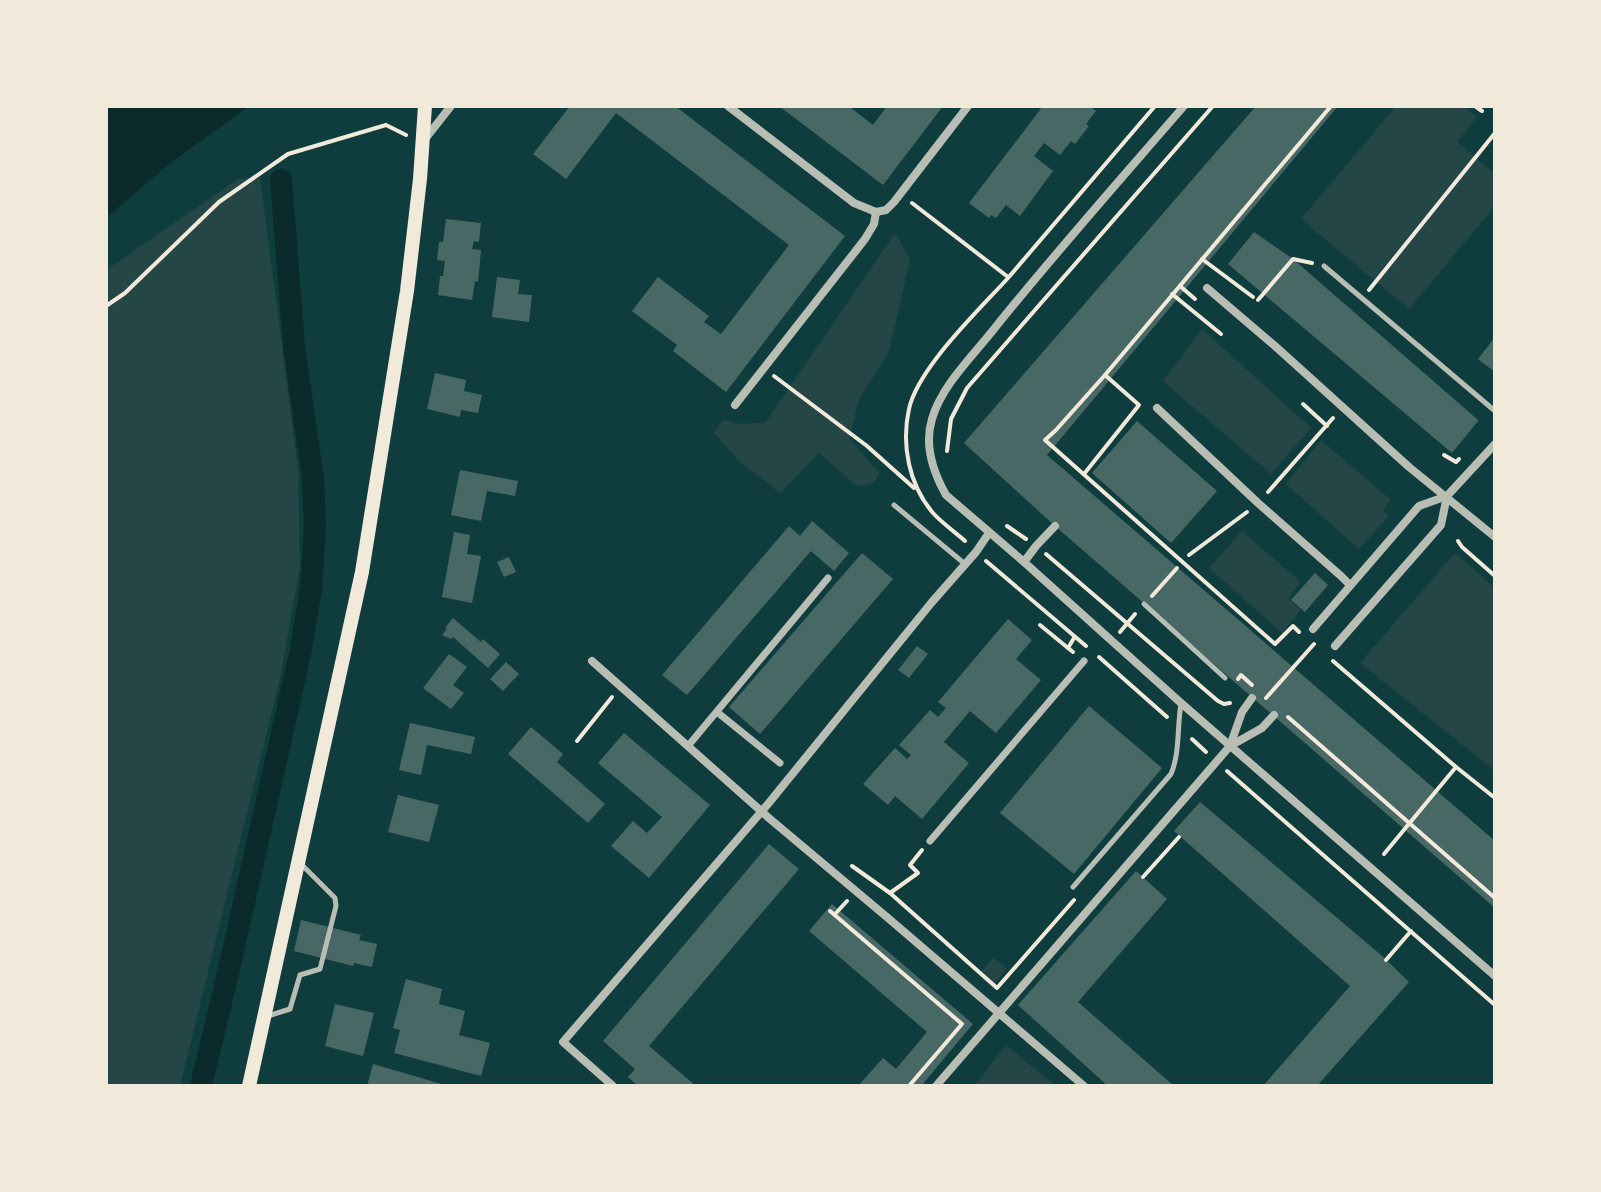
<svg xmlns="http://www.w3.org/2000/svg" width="1601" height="1192" viewBox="0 0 1601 1192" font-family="'Fira Sans',sans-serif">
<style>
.green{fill:#244646}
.water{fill:#0a2a2b}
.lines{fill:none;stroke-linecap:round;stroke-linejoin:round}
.canal{stroke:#0a2a2b;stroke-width:22}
.building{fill:#486865}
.path{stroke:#f1e9da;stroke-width:4}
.service{stroke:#b8beb3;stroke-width:5}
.pedestrian{stroke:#b8beb3;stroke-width:7}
.minor{stroke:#b8beb3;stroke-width:8}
.primary{stroke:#f1e9da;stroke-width:14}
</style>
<rect width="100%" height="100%" fill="#0f3d3e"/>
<g class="green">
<polygon points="1396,106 1463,106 1477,117 1457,142 1495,174 1495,206 1409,309 1301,219"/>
<polygon points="260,177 298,469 300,567 280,679 180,1086 106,1086 106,270 238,179"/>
<polygon points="895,233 910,259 889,352 858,401 850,439 879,473 875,482 868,485 857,486 819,453 780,493 740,462 714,433 723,420 741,424 766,422"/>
<polygon points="1202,329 1311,428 1271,474 1163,381"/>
<polygon points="1321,440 1391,500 1383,510 1389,516 1359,549 1286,484"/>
<polygon points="1242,531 1301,582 1288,598 1301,610 1282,633 1209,568"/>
<polygon points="1455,553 1495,588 1495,771 1360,663"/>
<polygon points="993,957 1007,969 995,983 982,971"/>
<polygon points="1006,1045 1056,1086 974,1086"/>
</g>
<polygon class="water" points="106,106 249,106 168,165 106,218"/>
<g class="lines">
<polyline class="canal" points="201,1086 229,969 300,654 311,589 315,526 313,479 294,346 281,180"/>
</g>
<g class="building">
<polygon points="570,106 675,106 845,236 726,392 673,351 677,345 632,311 658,277 709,316 704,322 721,334 789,245 616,113 566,179 533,154"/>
<polygon points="779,106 853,106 851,108 873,125 887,106 943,106 883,185"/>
<polygon points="1043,106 1089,106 1096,111 1086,124 1089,126 1075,144 1071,141 1060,155 1044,143 1034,156 1053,171 1020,216 1006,205 996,218 991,215 989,218 969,203"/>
<polygon points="1256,106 1338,106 1047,455 1495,841 1495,908 1055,526 964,443"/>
<polygon points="446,219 481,223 479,242 474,241 472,249 481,250 478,282 475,281 472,300 438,295 440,276 443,276 445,261 437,260 439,242 443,242"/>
<polygon points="1254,232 1293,259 1477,419 1478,421 1452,453 1228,264"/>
<polygon points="497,277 520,280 518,294 532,295 529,322 492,317"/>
<polygon points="1495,337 1495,372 1478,359"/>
<polygon points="435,373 466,380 464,391 482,395 478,413 461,410 460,417 427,409"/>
<polygon points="1137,421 1217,491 1171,543 1092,473"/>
<polygon points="460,470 518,481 515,496 487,491 481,521 451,515"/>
<polygon points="812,521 849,553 834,571 811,551 687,695 662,675 789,526 800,536"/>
<polygon points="454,532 470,535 467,554 481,556 472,603 442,597"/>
<polygon points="862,553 893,579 760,734 729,707"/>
<polygon points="509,557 516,572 504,577 497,562"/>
<polygon points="1315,573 1328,585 1305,612 1291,600"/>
<polygon points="453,618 481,642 483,639 500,654 488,668 453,637 451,639 442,635 447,629 445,628"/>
<polygon points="1008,619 1032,640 1016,659 1041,680 996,733 970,711 944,742 969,763 922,819 895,796 888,805 863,784 895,748 907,759 911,755 899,745 930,710 938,717 946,708 938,702"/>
<polygon points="917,646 928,654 909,678 898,670"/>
<polygon points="449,654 467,667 453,685 464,693 451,709 423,688"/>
<polygon points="506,662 519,674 503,691 490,679"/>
<polygon points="1089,706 1162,768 1074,874 1000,813"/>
<polygon points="410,723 475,737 471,754 427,745 421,775 399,770"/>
<polygon points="531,727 563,754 557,762 605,804 588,823 508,754"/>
<polygon points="624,733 710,805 649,878 611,846 633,821 647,833 662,817 598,763"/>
<polygon points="398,795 439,805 429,842 388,832"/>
<polygon points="1200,802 1381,955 1409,982 1317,1086 1263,1086 1350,986 1174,831"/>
<polygon points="769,844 799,869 649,1046 696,1086 638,1086 628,1077 635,1069 603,1041"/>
<polygon points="1136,871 1167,899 1078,1002 1174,1086 1108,1086 1018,1005"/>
<polygon points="832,904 973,1024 921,1086 858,1086 883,1058 896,1069 927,1032 809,931"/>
<polygon points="301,920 361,935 359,940 377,944 372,967 354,963 353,966 294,951"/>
<polygon points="406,979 442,989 439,1004 465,1011 459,1035 490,1043 481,1076 394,1053 400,1030 393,1028"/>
<polygon points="335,1004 374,1013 363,1056 325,1046"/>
<polygon points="373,1064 445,1085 445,1086 367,1086"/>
</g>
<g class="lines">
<g class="path">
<polyline points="1475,106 1482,111"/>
<polyline points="912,203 1008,277"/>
<polyline points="1202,259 1253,297"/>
<polyline points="1180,286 1195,299"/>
<polyline points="1369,290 1495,133"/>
<polyline points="1172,294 1221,334"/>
<polyline points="1258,300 1293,259 1312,263"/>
<polyline points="106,306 125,293 219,202 288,154 386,125 406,135"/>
<polyline points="774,376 867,446 914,488"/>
<polyline points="1303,404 1327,426"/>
<polyline points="947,451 951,419 967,388 1213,106"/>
<polyline points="1444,455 1456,462 1459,459"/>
<polyline points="1084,474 1139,405 1105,375"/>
<polyline points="1268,492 1333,418"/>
<polyline points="1007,526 1026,539"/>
<path d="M965 541C955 532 942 523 933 513 909 485 901 445 909 409 918 368 979 310 1008 278 1057 221 1106 163 1155 106"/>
<polyline points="1458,541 1462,547 1495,576"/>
<polyline points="1046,554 1218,701 1224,704 1230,703"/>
<polyline points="1189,555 1247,512"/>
<polyline points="986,561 1086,646"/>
<polyline points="1152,596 1177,568"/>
<polyline points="1040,625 1068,648"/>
<polyline points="1120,632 1135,614"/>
<polyline points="1299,632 1293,626 1275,644 1045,440 1056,430 1105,375 1331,106"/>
<polyline points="1073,652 1068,648 1074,638"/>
<polyline points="1099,657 1167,717"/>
<polyline points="1333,661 1456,767 1495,798"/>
<polyline points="1238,679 1241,675 1252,685"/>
<polyline points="1266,698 1314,644"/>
<polyline points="1288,717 1495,898"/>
<polyline points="1192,739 1206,752"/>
<polyline points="577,741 612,697"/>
<polyline points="1227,771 1495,1005"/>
<polyline points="1384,854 1456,767"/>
<polyline points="852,866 890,893 997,988 1074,900"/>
<polyline points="1143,877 1179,837"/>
<polyline points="890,893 918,873 910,865 922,850"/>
<polyline points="830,911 962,1024 909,1086"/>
<polyline points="836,913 847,901"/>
<polyline points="1386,960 1411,931"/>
</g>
<g class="service">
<polyline points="1324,266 1495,411"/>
<polyline points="894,505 965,564"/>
<polyline points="1144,604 1225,678"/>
<path d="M1073 887 1171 774C1180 753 1177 727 1181 704"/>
<polyline points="265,1017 290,1009 300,975 320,969 336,906 335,898 300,863"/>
</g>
<g class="pedestrian">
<polyline points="717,712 780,763"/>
<polyline points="688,746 828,578"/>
<polyline points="930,841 1084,661"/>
</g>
<g class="minor">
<polyline points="728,106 854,203 876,212"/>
<path d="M1184 106C1120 180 1055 253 994 329 972 357 942 385 932 419 924 445 933 472 946 495L1024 562 1181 703 1495 976"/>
<polyline points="425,139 451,106"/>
<polyline points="876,212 886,210 894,202 968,106"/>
<polyline points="1207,288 1275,346 1409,467 1495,537"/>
<polyline points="735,405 865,239 874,224 876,212"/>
<polyline points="1157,408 1258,503 1341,576 1350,585"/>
<polyline points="1024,562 1036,546 1055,526"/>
<polyline points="1313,629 1419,506 1447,496 1495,444"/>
<polyline points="1335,646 1441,525 1447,496"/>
<polyline points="592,661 770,819 888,918 1084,1086"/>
<polyline points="1230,746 1242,712 1252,698"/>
<polyline points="613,1086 563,1042 768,804 932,602 976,552 989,533"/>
<polyline points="936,1086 1230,746 1262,728 1274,715"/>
</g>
<polyline class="primary" points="249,1086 362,572 407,291 420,179 425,106"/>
</g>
<rect width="1601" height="1192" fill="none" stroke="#f1e9da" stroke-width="216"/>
</svg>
